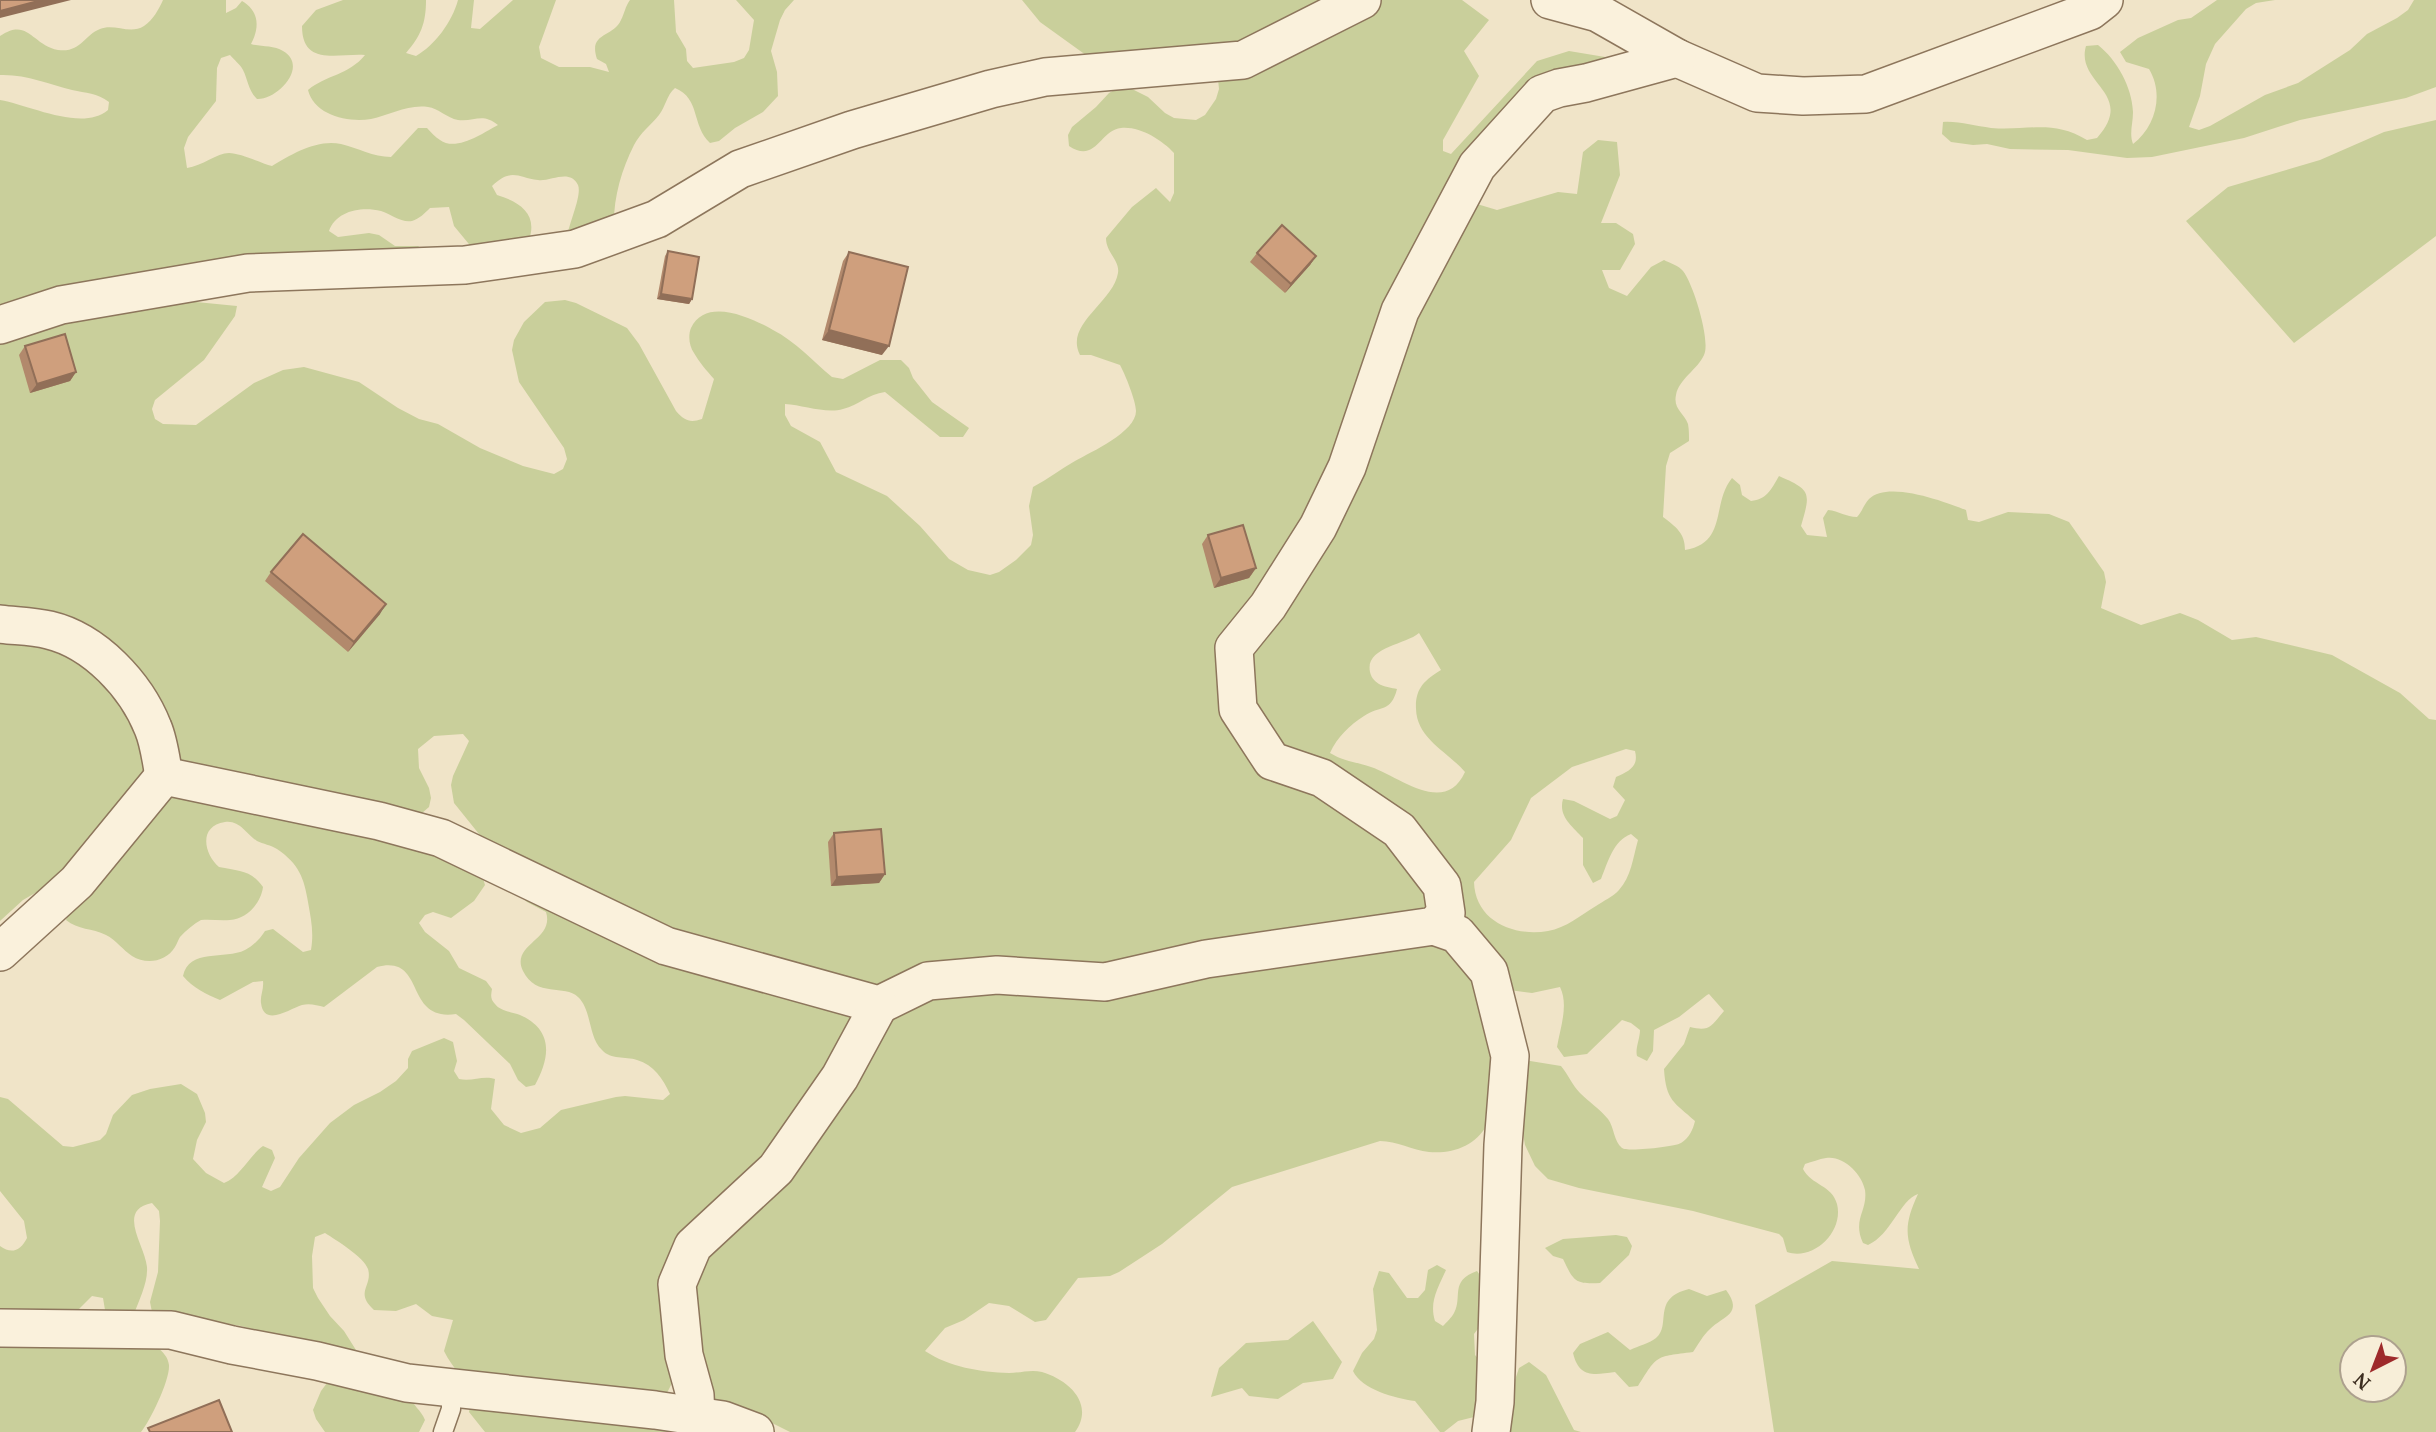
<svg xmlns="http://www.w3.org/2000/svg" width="2436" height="1432" viewBox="0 0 2436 1432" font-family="'PT Serif',serif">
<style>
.green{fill:#c9cf9b;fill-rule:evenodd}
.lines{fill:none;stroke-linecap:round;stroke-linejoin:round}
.lane-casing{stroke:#8d765c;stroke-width:21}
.street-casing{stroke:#8d765c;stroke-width:40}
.lane{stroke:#faf1dc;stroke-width:18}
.street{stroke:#faf1dc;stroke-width:37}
.wall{fill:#b2896c}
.shaded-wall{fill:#916f58}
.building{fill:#cf9f7d;stroke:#916f58;stroke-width:2}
</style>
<rect width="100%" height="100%" fill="#f0e4c8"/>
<g class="green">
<path d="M163 0H226V13L236 8 242 1C259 11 260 27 251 44 261 47 274 45 283 51 309 66 278 100 257 99 248 90 248 80 243 70 240 64 234 60 230 55L221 58 217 68 216 101 188 137 184 148 187 168C202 166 217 153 229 153 240 153 261 163 272 166 292 154 317 139 341 144 358 148 373 157 391 157L418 128H427C431 132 435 137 440 140 456 152 483 133 498 125 482 112 475 122 458 120 447 118 438 108 428 107 408 104 390 115 371 119 348 123 314 115 308 90 326 75 349 75 365 55 338 53 302 67 302 26L316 10 343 0H426C426 23 421 36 406 53L416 56C435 45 452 22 458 0H474L471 28 480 29 513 0H556L539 47 541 58 559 67H590L609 72 606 64 597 59C588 32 613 38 621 20 625 12 625 7 630 0H674L676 32 686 49 687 61 693 68 734 62 744 58 749 50 754 20 736 0H794L785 10 780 20 771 51 777 72 778 96 763 112 735 128 719 141 710 143C691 125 701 99 675 88 666 96 666 106 659 115 651 125 640 133 634 145 621 171 613 199 614 228L568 233C570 221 582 195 578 185 570 168 550 182 538 180 518 178 512 167 492 186L497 195C520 202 538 214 529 240L473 249 454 226 449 207 430 208C425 213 419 219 412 221 401 223 391 214 381 211 361 206 336 211 329 231L338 237 369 233 379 235 395 246H418L426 252 380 270 186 301 237 306 235 316 204 360 155 400 152 409 155 419 163 424 196 425 254 383 283 370 304 367 359 382 398 408 419 419 438 424 480 448 523 466 554 474 563 469 567 459 564 448 519 382 512 350 514 340 524 322 545 302 565 300 576 303 627 328 639 344 676 411C685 421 690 423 702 419L714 379C707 371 699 362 694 353 689 346 688 335 691 328 706 296 752 318 773 330 795 341 814 362 832 377L843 379 880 360H901L909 368 913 378 932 402 969 428 963 437H940L885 392C868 394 859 405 843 409 826 414 803 405 785 404V415L791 426 820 442 836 472 887 496 920 526 949 559 968 570 990 575 999 572 1016 560 1031 545 1033 535 1029 506 1033 487C1048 479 1061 469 1075 461 1091 452 1136 432 1136 411 1136 401 1125 374 1120 365L1091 355H1080C1064 324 1113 303 1118 273 1120 260 1106 253 1106 238L1132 207 1156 188 1170 202 1174 193V153C1162 140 1140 126 1121 128 1100 130 1096 164 1069 146L1068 135 1072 127 1096 107 1109 93 1118 88 1128 87 1148 97 1165 113 1174 118 1196 120 1205 115 1216 99 1219 89 1218 79 1090 58 1040 22 1022 0H1462L1489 20 1464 51 1479 76 1443 140V151L1451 154 1537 61 1569 51 1611 58 1512 128 1477 204 1497 210 1558 192 1577 194 1583 152 1598 140 1617 142 1620 175 1601 223H1616L1633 234 1635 244 1620 270H1602L1609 288 1627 296 1651 267 1664 260C1670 263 1679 266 1683 271 1693 283 1711 341 1704 355 1698 369 1679 379 1676 395 1673 409 1684 413 1688 424 1689 429 1689 436 1689 441L1670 453 1666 466 1663 517C1676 527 1685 533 1685 550 1728 543 1711 504 1732 478L1740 485 1742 495 1751 501C1767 499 1771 490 1779 476 1811 490 1811 492 1801 526L1807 535 1827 537 1823 518 1828 510C1839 511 1846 517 1857 517 1862 512 1864 504 1869 499 1888 480 1945 502 1966 510L1968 520 1979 522 2008 512 2049 514 2069 522 2104 572 2106 582 2101 608 2141 625 2180 613 2198 620 2232 640 2256 637 2332 655 2400 693 2429 719 2436 720V1432H1774L1755 1305 1832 1261 1919 1269C1905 1239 1903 1226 1918 1194 1900 1200 1891 1235 1868 1245L1863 1243C1852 1219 1868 1211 1865 1190 1862 1174 1843 1155 1826 1158 1819 1159 1812 1162 1805 1164L1803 1169C1811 1185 1832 1185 1837 1204 1844 1231 1814 1261 1787 1252L1783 1238 1779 1234 1693 1211 1579 1188 1548 1179 1535 1166 1525 1145 1522 1128 1524 1060 1561 1066C1568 1074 1572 1085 1580 1093 1589 1102 1600 1109 1608 1119 1614 1127 1614 1142 1622 1148 1627 1152 1674 1147 1681 1143 1689 1138 1693 1130 1695 1121 1674 1102 1666 1101 1664 1069L1684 1044 1690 1027C1710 1032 1711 1026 1724 1011L1709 994 1707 995 1679 1017 1654 1030 1653 1051 1647 1061 1637 1056C1635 1048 1640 1039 1640 1030L1631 1023 1622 1020 1587 1054 1564 1057 1557 1047C1560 1029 1569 1005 1560 987L1532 993 1509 990 1461 907 1464 952 1497 1006 1487 1125C1475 1146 1453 1154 1429 1152 1412 1150 1397 1141 1380 1141L1232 1187 1162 1244 1119 1272 1110 1276 1078 1278 1046 1320 1035 1322 1009 1306 989 1303 964 1320 945 1328 925 1351C949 1367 980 1372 1009 1373 1020 1373 1031 1369 1042 1372 1069 1380 1095 1404 1075 1432H790L762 1418 720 1407 677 1373 667 1393 659 1400 695 1432H485L469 1412C476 1387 454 1372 444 1351L453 1320 432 1316 416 1304 396 1311 374 1310C354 1292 373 1286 368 1269 364 1257 336 1240 325 1233L315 1237 312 1256 313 1288 318 1298 330 1316 344 1331 361 1358 409 1395C413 1406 421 1410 425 1420L419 1432H325L316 1419 313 1410 321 1391 333 1375 292 1340 241 1326 152 1312 150 1302 158 1272 160 1221 159 1211 152 1203C116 1210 145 1245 147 1267 148 1283 139 1300 134 1314L106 1316 103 1298 92 1296 62 1326 88 1347 98 1349 157 1347C163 1352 168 1357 169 1365 170 1380 150 1421 141 1432H0V1246C12 1255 21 1250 27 1238L24 1221 0 1191V1097L8 1099 63 1146 73 1147 100 1140 106 1134 113 1115 132 1095 150 1089 181 1084 197 1094 205 1113 206 1122 197 1140 193 1159 206 1173 224 1183C240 1177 249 1156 263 1146L272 1150 275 1158 262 1187 271 1191 280 1187 299 1158 330 1123 354 1105 380 1092 396 1081 408 1068V1059L412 1051 444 1038 453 1042 457 1061 454 1071 459 1079C472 1082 483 1075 495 1079L491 1109 504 1125 521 1133 540 1128 561 1110 616 1097 625 1096 663 1100 670 1094C663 1079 654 1065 637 1060 625 1056 611 1060 602 1050 588 1037 592 1010 578 997 565 984 536 998 523 971 510 944 555 940 546 912L527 902 521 896 483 839 454 803 451 785 453 776 469 741 463 734 434 736 418 749 419 768 429 788 431 798 429 807 422 813H402L349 824 365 838H376L422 853 462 852 482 875 485 885 474 901 451 918 433 912 425 915 419 923 425 932 449 951 459 968 486 981 492 989C491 995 490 999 495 1004 500 1011 512 1012 520 1015 554 1030 550 1058 535 1085L526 1087 518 1080 510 1064 464 1020 456 1014C403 1022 427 954 377 967L324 1007C317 1005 309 1003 302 1005 291 1008 264 1028 261 1003 260 996 264 989 263 981L253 982 220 1000C206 994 193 988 183 976 189 948 225 960 245 950 253 946 260 939 265 931L273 929 303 952 311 950C314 932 311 919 308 902 304 878 299 864 277 849 271 845 263 844 257 841 246 834 240 820 225 822 198 826 204 854 219 867 239 871 251 870 263 887 261 903 247 919 230 920 220 921 211 919 201 920 194 924 186 930 180 937 178 940 177 944 175 947 166 962 146 965 132 956 123 950 116 940 106 935 92 928 78 930 66 920L69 912 49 885 23 900 0 921V100C30 105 82 132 108 110L109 102C97 93 86 93 72 90 48 84 26 74 0 75V36C28 17 32 45 58 50 81 53 84 35 100 29 114 23 130 35 144 26 153 20 159 9 163 0ZM1419 633 1441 670C1425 680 1415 688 1416 709 1417 739 1447 751 1465 772 1445 816 1400 777 1371 767 1356 762 1343 761 1330 753 1337 737 1350 725 1364 716 1380 705 1391 713 1397 689 1386 687 1373 685 1370 672 1365 647 1405 645 1419 633ZM1626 749 1635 751C1639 767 1629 771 1616 777L1613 787 1625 800 1617 816 1610 819 1574 801 1563 799C1558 816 1572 826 1583 838V865L1593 883 1601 879C1608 862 1613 841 1631 834L1638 840C1633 858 1631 877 1619 890 1613 897 1603 901 1596 906 1581 915 1566 928 1548 931 1514 937 1475 921 1474 882L1511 840 1531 798 1572 767ZM2352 1348H2394V1390H2352Z"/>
<path d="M2217 0H2275L2256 3 2246 9 2215 44 2206 64 2200 96 2189 127 2199 130 2210 126 2265 95 2298 83 2350 50 2367 34 2397 18 2408 10 2414 0H2436V87L2406 98 2300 120 2244 138 2152 157 2127 158 2068 150 2010 149 1987 144 1973 145 1951 142 1942 134 1943 122C1959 121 1975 126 1991 128 2029 131 2052 119 2087 140L2097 138C2137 93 2075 84 2086 46L2098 45C2117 60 2132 87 2133 112 2133 124 2129 133 2133 144 2156 126 2164 94 2149 69L2126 62 2120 52 2138 38 2178 20 2191 18Z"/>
<polygon points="2436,120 2436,236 2294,343 2186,221 2228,187 2320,160 2384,132"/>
<path d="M1616 1235 1627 1237 1632 1246 1629 1255 1600 1283C1575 1284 1574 1282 1563 1259L1553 1256 1545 1248 1563 1239Z"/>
<path d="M1437 1265 1446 1270C1438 1288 1429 1302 1435 1321L1443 1326C1447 1322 1452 1317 1454 1313 1463 1297 1449 1281 1477 1271L1490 1289 1486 1318 1474 1334 1475 1355 1496 1379 1478 1416 1458 1421 1444 1432H1440L1415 1401C1395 1398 1362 1390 1353 1371L1362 1353 1374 1339 1377 1330 1373 1289 1379 1271 1389 1273 1407 1298H1418L1425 1290 1428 1270Z"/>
<path d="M1689 1289 1707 1296 1726 1290C1744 1314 1723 1316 1710 1329 1703 1335 1698 1345 1693 1352 1655 1357 1658 1354 1638 1386L1629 1387 1615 1372C1593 1375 1579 1378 1573 1353L1580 1344 1608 1332 1630 1350C1638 1346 1650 1343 1656 1338 1672 1325 1651 1298 1689 1289Z"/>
<polygon points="1313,1321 1342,1362 1333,1379 1303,1383 1278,1399 1249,1396 1242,1388 1211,1397 1219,1368 1246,1343 1288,1340"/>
<polygon points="1529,1362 1546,1375 1574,1430 1581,1432 1503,1432 1505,1410 1519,1368"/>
</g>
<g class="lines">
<defs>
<polyline id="lane" points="443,1432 451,1409 451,1387"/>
<g id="street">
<polyline points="1550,0 1598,13 1677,58 1757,93 1803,96 1866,94 2090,11 2104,0"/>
<polyline points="0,325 61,305 248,273 465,265 575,249 657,219 740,169 852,130 991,89 1045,77 1243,60 1362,0"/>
<path d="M0 624C16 626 33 626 49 630 95 641 136 685 153 728 159 742 161 760 164 776"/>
<polyline points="164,776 379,821 441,838 666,946 879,1005 928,981 997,975 1105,982 1206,959 1434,926 1446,913 1442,886 1399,830 1322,778 1272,761 1238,709 1234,648 1268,606 1318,527 1347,467 1400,311 1477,166 1542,94 1559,88 1586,83 1677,58"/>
<polyline points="1434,926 1457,934 1489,972 1510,1056 1503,1145 1495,1402 1491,1432"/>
<polyline points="0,952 77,882 164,776"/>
<polyline points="0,1328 171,1330 232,1345 317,1361 407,1383 655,1410 723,1420 755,1432"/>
<polyline points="696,1416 695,1395 684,1355 677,1284 693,1246 776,1169 840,1077 879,1005"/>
</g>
</defs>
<use href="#lane" class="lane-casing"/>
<use href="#street" class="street-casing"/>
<use href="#lane" class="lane"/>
<use href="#street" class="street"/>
</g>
<g class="wall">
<polygon points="668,251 692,299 689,304 657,299 665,256"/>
<polygon points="849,252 882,355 822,340 843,261"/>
<polygon points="1257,253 1316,256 1310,265 1285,293 1250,262"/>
<polygon points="25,346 76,372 70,381 30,393 19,355"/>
<polygon points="1208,535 1256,568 1249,578 1214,588 1202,544"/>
<polygon points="271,572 380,614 348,652 265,581"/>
<polygon points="834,833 885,874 879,883 831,886 828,842"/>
</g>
<g class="shaded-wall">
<polygon points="42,0 71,0 0,18 0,11"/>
<polygon points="1316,256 1310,265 1285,293 1291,284"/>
<polygon points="661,294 692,299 689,304 657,299"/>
<polygon points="829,330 889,346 882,355 822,340"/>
<polygon points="76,372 70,381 30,393 37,384"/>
<polygon points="1256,568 1249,578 1214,588 1221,578"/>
<polygon points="386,604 380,614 348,652 354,642"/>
<polygon points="885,874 879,883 831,886 837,877"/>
</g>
<g class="building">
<polygon points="0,0 42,0 0,11"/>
<polygon points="1282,225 1316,256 1291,284 1257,253"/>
<polygon points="668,251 699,257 692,299 661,294"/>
<polygon points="849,252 908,267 889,346 829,330"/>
<polygon points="65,334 76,372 37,384 25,346"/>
<polygon points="1243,525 1256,568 1221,578 1208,535"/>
<polygon points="303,534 386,604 354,642 271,572"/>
<polygon points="881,829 885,874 837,877 834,833"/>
<polygon points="219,1400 232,1432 150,1432 148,1428"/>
</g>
<g transform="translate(2373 1369) rotate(222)"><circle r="33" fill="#f7eed8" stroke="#ada18e" stroke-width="2"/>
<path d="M0-5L12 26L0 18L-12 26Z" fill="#9e2a2b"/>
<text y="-10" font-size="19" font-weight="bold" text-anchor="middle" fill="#3d2e20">N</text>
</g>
</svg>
